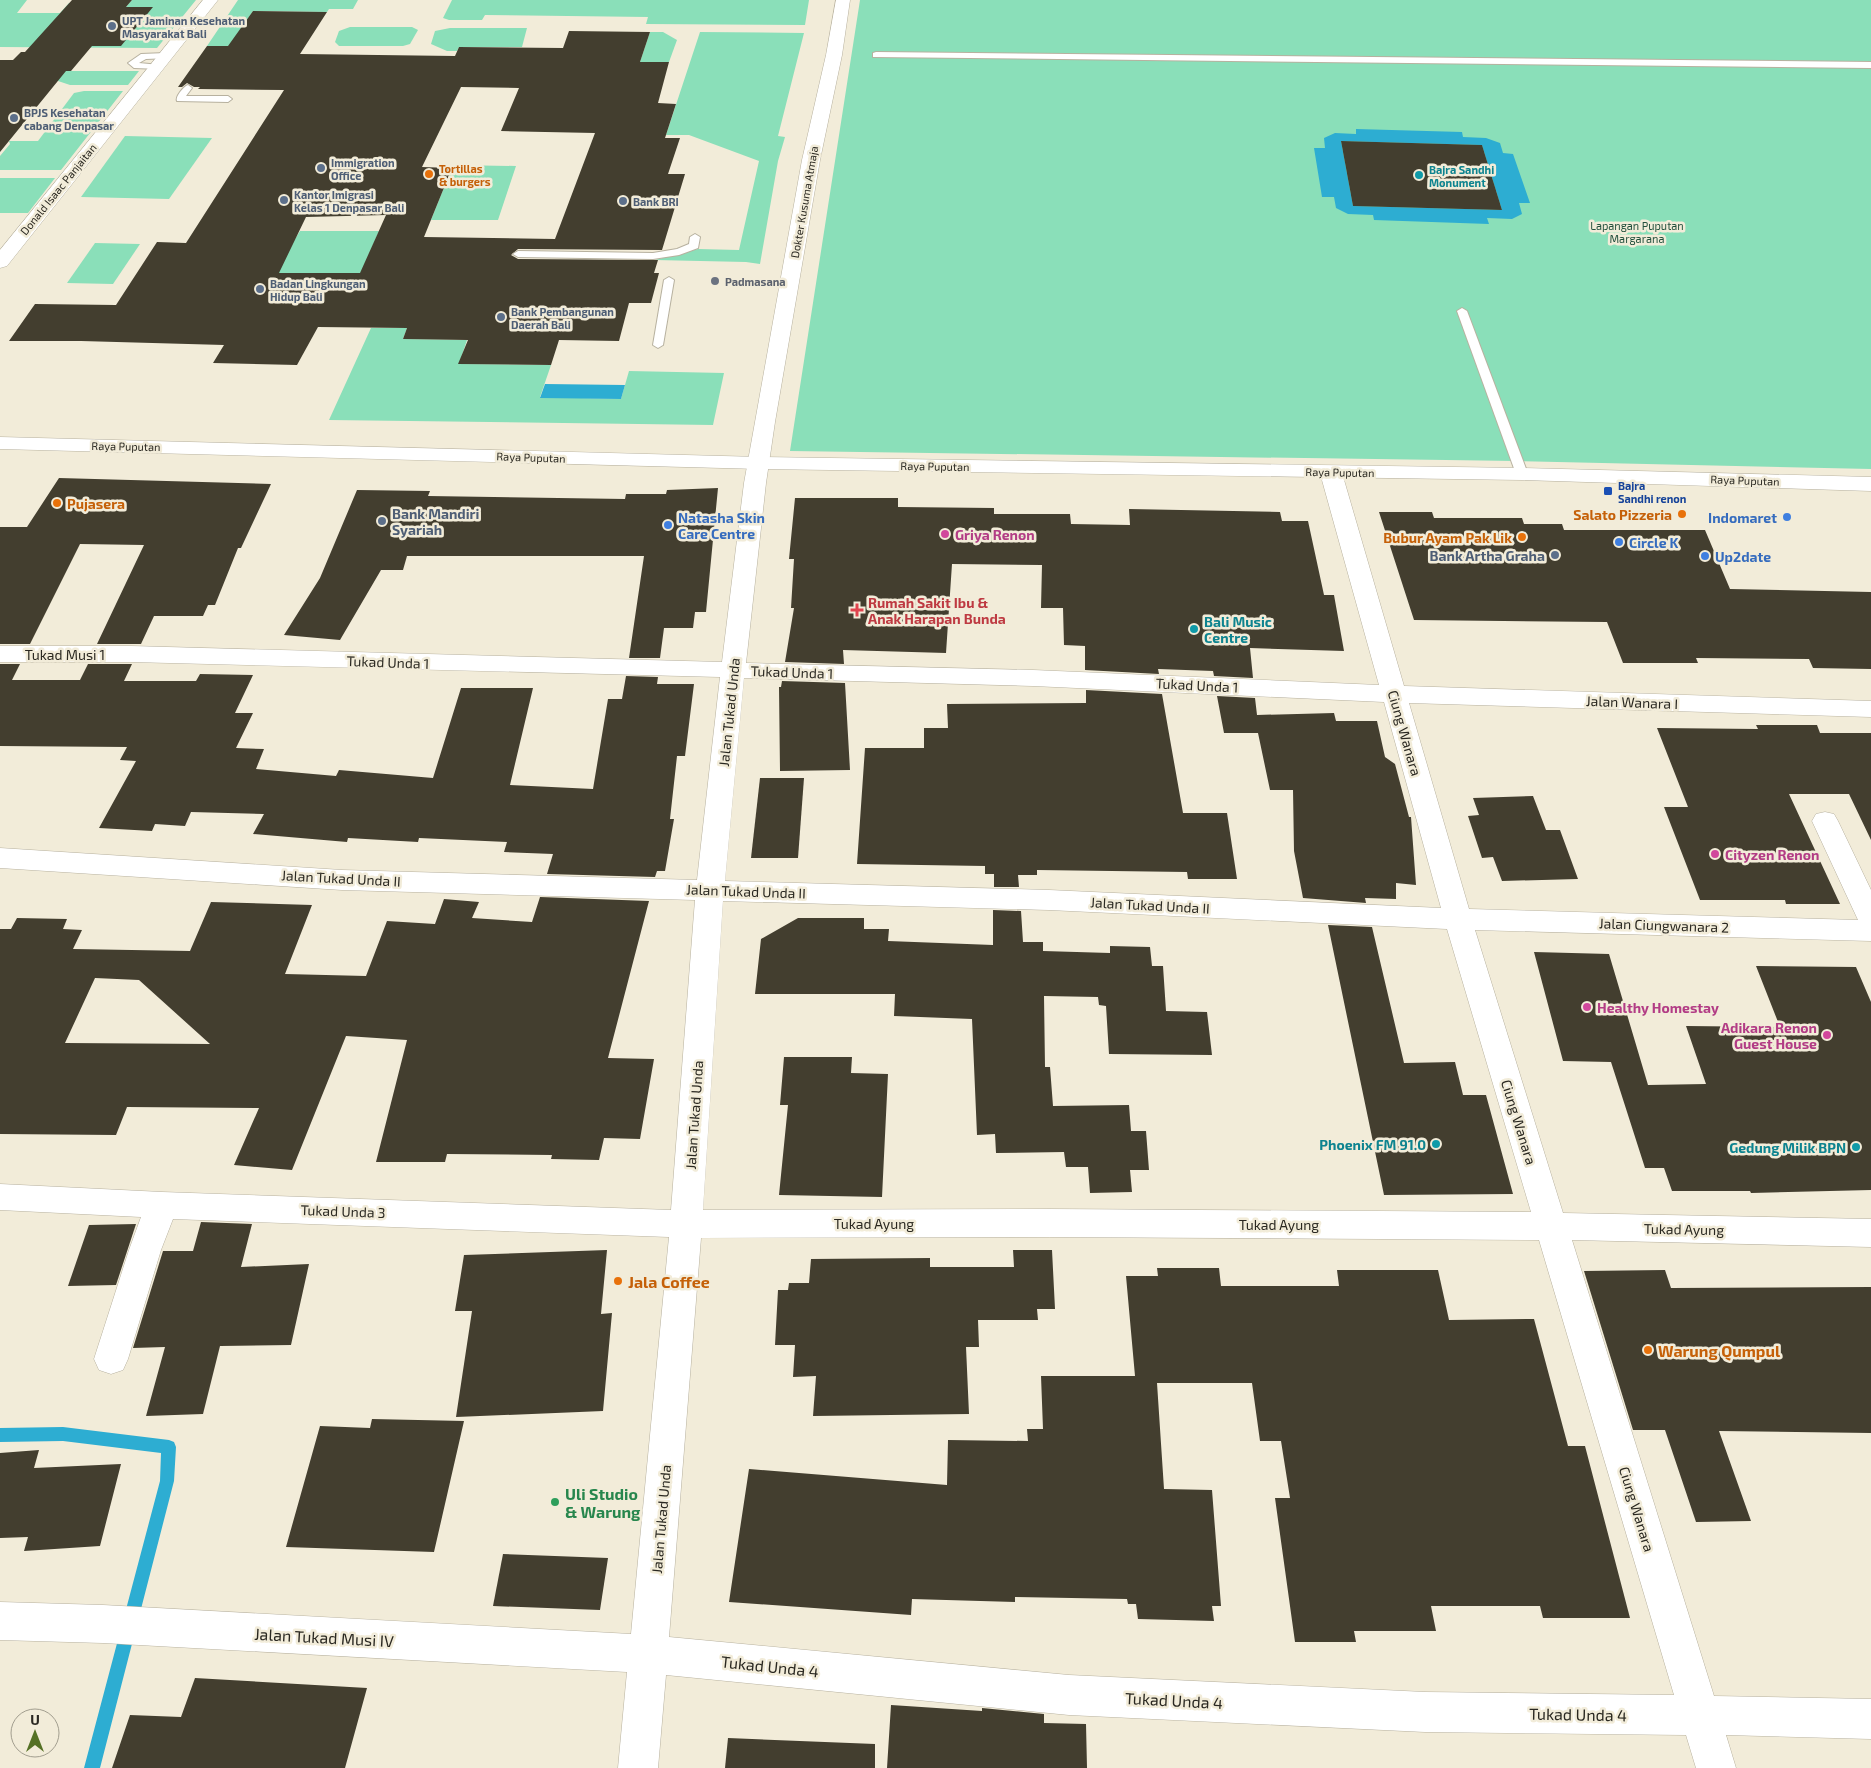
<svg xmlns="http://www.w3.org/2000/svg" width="1871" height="1768" viewBox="0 0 1871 1768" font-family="'Exo 2',sans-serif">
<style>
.green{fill:#8adfb9}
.water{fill:#2dadd2;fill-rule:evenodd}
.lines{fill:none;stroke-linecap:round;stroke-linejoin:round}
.stream{fill:#2dadd2;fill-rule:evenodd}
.building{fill:#433e2f;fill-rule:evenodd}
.service-casing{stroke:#b7b19f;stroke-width:2}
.minor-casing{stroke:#b7b19f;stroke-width:1}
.tertiary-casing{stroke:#b7b19f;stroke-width:1}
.secondary-casing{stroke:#b7b19f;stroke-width:1}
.service{fill:#fff;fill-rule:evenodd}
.minor{fill:#fff;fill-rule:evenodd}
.tertiary{fill:#fff;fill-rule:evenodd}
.secondary{fill:#fff;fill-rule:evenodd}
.service-dot{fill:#5c6f8a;stroke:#f2ecd9;stroke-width:2}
.food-dot{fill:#e8710a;stroke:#f2ecd9;stroke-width:2}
.culture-dot{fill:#0f9aa8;stroke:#f2ecd9;stroke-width:2}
.worship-dot{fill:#6b7280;stroke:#f2ecd9;stroke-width:2}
.transit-dot{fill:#1a4fb4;stroke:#f2ecd9;stroke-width:2}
.shop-dot{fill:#3f7fe0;stroke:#f2ecd9;stroke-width:2}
.hotel-dot{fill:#d1479c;stroke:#f2ecd9;stroke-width:2}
.health-dot{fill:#e0444e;stroke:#f2ecd9;stroke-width:2}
.leisure-dot{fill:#2e9e5b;stroke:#f2ecd9;stroke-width:2}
.labels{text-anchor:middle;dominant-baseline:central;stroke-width:5;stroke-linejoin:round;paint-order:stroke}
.far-service-label{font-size:11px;font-weight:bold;fill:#4e5e75;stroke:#f2ecd9;text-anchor:start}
.far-food-label{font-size:11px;font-weight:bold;fill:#c56008;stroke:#f2ecd9;text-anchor:start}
.far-culture-label{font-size:11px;font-weight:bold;fill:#0d838f;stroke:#f2ecd9;text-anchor:start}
.far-street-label{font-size:11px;fill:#2a2821;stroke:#f2ecd9}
.far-park-label{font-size:11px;fill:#224f3c;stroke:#f2ecd9}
.far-worship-label{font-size:11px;font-weight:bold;fill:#5b616d;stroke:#f2ecd9;text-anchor:start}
.far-transit-label{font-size:11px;font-weight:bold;fill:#164399;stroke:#f2ecd9;text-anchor:start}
.food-label{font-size:14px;font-weight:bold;fill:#c56008;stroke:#f2ecd9;text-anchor:end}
.service-label{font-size:14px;font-weight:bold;fill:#4e5e75;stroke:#f2ecd9;text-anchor:start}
.shop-label{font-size:14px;font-weight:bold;fill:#366cbe;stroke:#f2ecd9;text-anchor:start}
.hotel-label{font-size:14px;font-weight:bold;fill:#b23c85;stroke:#f2ecd9;text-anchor:start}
.health-label{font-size:14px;font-weight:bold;fill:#be3a42;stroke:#f2ecd9;text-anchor:start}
.culture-label{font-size:14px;font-weight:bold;fill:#0d838f;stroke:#f2ecd9;text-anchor:end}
.street-label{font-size:14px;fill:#2a2821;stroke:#f2ecd9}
.near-food-label{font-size:16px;font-weight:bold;fill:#c56008;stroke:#f2ecd9;text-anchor:start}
.near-leisure-label{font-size:16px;font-weight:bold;fill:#27864d;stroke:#f2ecd9;text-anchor:start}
.near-street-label{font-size:16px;fill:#2a2821;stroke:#f2ecd9}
</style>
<rect width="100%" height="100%" fill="#f2ecd9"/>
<g class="green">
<polygon points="0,0 27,0 17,13 60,13 69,3 95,4 70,45 152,7 126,7 132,0 196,0 157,48 0,47"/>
<polygon points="238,0 358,0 353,9 329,9 327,12 253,11 229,46 207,46"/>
<polygon points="452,0 809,0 805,25 646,24 648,17 485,15 482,20 449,20 443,18"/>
<polygon points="860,0 1871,0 1871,469 1516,461 790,451"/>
<polygon points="350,27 412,27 418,30 410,44 403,46 339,46 335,42 339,31"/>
<polygon points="450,28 527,28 522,47 459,47 457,51 447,51 431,44 435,31"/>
<polygon points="650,32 663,32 677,40 669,62 640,62"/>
<polygon points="700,32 804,33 778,136 785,137 778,161 760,264 746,262 655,260 698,249 739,250 759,161 689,135 666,135"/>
<polygon points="62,71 139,71 128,85 70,85 55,80"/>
<polygon points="84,91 123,91 61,170 0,170 0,156 10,144 9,141 38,141 74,93"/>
<polygon points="125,136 212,138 169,199 81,197"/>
<polygon points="453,165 516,166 498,220 431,220"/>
<polygon points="0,178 55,178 28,213 0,213"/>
<polygon points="300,231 379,231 360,275 198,273 218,239 295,239"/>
<polygon points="95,243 140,244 113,284 67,283"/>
<polygon points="371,328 407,328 403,339 467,340 459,364 551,365 540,397 621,399 629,371 724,373 713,425 329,420"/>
</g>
<g class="water">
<path d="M1356 129 1462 132 1463 137 1486 138 1500 143 1503 153 1513 154 1530 203H1519L1522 214 1512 219 1487 218 1489 224 1374 220 1373 215 1348 214 1336 208 1334 197H1322L1314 148H1325L1324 138 1335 133 1356 134ZM1341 141 1482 145 1502 210 1353 206Z"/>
<polygon points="545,384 625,385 621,399 540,398"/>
</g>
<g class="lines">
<polygon class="stream" points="63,1427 169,1440 174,1442 176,1447 174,1481 100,1768 84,1768 160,1481 161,1453 63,1441 0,1442 0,1428"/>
</g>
<g class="building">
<polygon points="72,0 132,0 126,7 153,7 121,46 92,46 71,71 66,71 0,152 0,60 13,60 21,52 25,52"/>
<path d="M253 11 327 12 300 54 455 56 459 47 563 48 569 31 650 32 640 62H669L658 103 676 104 665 138H680L668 174H685L662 250 518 249 511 255 518 259 658 260 654 273H659L651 303H629L619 341 559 340 551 365 458 364 468 340 403 339 407 328 318 327 297 365 213 363 224 345 81 341H9L35 304 116 305 157 242 186 243 284 90 198 89 200 87H194L187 83 182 87H178L207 46H228ZM461 87 519 88 501 131 595 133 555 239 424 237 452 168 422 167ZM386 215 360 273H279L306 217Z"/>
<polygon points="1341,141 1482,145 1502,210 1353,206"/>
<polygon points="59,478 271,484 241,548 238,548 215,605 208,605 203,616 154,616 141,644 97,644 144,545 80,544 30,644 0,644 0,527 27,527"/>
<polygon points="718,488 706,612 695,612 693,628 664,628 660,658 629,658 644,556 407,556 403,570 381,570 340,640 284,635 320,578 357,490 430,491 428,496 625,499 626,494 666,494 667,490"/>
<polygon points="795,498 898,498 898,507 994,508 994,514 1070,514 1071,524 1130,525 1129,509 1280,512 1282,521 1308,521 1324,595 1334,595 1344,651 1250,648 1253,678 1214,676 1213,671 1158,669 1159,674 1085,670 1085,646 1064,645 1063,608 1041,608 1042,565 952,564 946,653 843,650 844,664 785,662 794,608 791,608 794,559 789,559"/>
<polygon points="1379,512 1432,512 1434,518 1522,518 1524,524 1562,524 1564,530 1705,530 1730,589 1871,592 1871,669 1813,668 1809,659 1696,658 1698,663 1623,663 1607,622 1414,620"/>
<polygon points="0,664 20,664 12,680 80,680 88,664 132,664 124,681 196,681 200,674 253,675 235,713 253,713 236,748 264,749 256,769 336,776 339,770 433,778 461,688 533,688 510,785 593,789 608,699 622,699 626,676 658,677 657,684 694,684 685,756 677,756 670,819 674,819 665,871 657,871 655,877 547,874 553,854 504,852 507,842 419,838 418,842 348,838 347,842 253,834 264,814 191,812 185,826 155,824 152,831 99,828 136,761 120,760 127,747 0,746"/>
<polygon points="782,681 845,683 850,770 780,771 779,687 781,687"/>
<polygon points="1086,690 1162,694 1183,813 1227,813 1237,879 1188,879 1187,872 1037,870 1037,875 1018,875 1019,887 994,887 994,874 985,874 985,866 857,864 865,748 924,748 924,728 948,728 947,704 1086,703"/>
<polygon points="1217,696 1255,698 1257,715 1334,713 1336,721 1377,721 1385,757 1395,764 1409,817 1411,817 1416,885 1396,883 1396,899 1365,898 1366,903 1303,898 1294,851 1293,790 1270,790 1258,733 1224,733"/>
<polygon points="1756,725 1817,725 1820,733 1871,733 1871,840 1849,794 1789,794 1840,904 1786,904 1785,900 1700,900 1664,807 1688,807 1657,728 1758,729"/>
<polygon points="760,778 804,778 798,858 751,858"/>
<polygon points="1533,796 1546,830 1560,830 1578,879 1502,881 1493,857 1482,858 1468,816 1479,815 1473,798"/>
<path d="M540 897 649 901 608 1058 654 1059 640 1139 604 1138 599 1160 551 1159 552 1155 447 1154 445 1162H376L407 1040 346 1036 292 1170 234 1165 259 1108 127 1107 116 1135 0 1134V929H11L17 918 67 919 63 929 82 930 73 949 190 951 211 902 312 905 285 974 366 976 387 921 435 924 444 899 479 902 472 918 532 922ZM95 978 139 980 210 1044 65 1043Z"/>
<polygon points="993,910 1021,911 1023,942 1043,942 1043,951 1110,953 1110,946 1150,947 1152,966 1163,966 1166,1011 1207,1012 1212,1055 1109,1054 1106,1006 1099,1005 1098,997 1044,996 1045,1067 1050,1067 1053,1106 1129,1105 1131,1131 1146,1131 1149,1170 1130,1170 1132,1192 1090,1193 1088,1167 1066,1167 1064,1152 996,1153 995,1134 977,1135 972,1019 894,1016 895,994 755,994 761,939 798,918 864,918 864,929 889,929 888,941 993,945"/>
<polygon points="1328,925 1372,927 1404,1063 1455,1062 1463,1095 1486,1095 1513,1194 1384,1195"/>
<polygon points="1534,952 1609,954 1648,1085 1706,1084 1686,1026 1780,1027 1756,966 1856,967 1871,1002 1871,1190 1751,1193 1750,1191 1672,1191 1664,1168 1645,1168 1611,1062 1563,1061"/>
<polygon points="784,1057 852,1057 851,1073 888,1074 882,1197 779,1195 788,1105 780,1105"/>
<polygon points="201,1222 252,1224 241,1267 309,1264 291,1345 220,1346 203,1414 146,1416 165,1347 133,1348 163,1251 193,1251"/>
<polygon points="136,1224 116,1285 68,1286 89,1225"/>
<polygon points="607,1250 601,1314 612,1313 603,1411 456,1417 472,1311 455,1311 464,1255"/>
<polygon points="1013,1250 1052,1250 1055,1309 1037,1309 1038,1320 978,1320 979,1347 966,1347 969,1414 813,1416 816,1376 793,1377 795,1345 775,1345 778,1290 788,1290 789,1283 809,1283 811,1259 930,1258 930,1267 1014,1267"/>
<polygon points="1157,1268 1219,1268 1221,1286 1339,1286 1337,1270 1438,1270 1449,1320 1534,1319 1568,1446 1585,1446 1630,1618 1543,1618 1540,1606 1431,1606 1436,1631 1354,1631 1356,1642 1295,1642 1275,1498 1290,1498 1281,1441 1260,1441 1252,1383 1157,1383 1164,1489 1212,1490 1221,1606 1212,1606 1214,1621 1138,1619 1136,1604 1128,1604 1127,1599 1015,1597 1015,1602 912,1599 911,1615 729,1602 749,1469 947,1485 948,1440 1028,1441 1027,1429 1043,1429 1041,1376 1135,1376 1126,1276 1158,1276"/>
<polygon points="1665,1270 1671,1288 1871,1287 1871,1433 1719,1431 1751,1521 1696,1522 1665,1430 1633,1430 1584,1271"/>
<polygon points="372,1419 464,1421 434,1552 286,1547 320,1426 370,1428"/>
<polygon points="39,1450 34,1468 121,1464 100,1546 24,1551 28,1537 0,1538 0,1453"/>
<polygon points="503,1554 608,1558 600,1610 493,1606"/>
<polygon points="195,1678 367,1688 345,1768 112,1768 130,1715 181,1717"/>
<polygon points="891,1705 982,1711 982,1708 1044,1714 1044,1723 1086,1724 1087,1768 887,1768"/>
<polygon points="728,1738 875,1744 875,1768 725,1768"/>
</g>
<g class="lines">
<defs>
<g id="service">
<polygon points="876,52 1871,62 1871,68 873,57 873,53"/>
<polygon points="166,53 170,56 169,58 146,59 139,63 160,65 160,69 134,68 128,63 141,54"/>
<path d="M188 85 192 88 186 96H228L232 99 228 102 177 101C175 97 183 87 188 85Z"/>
<polygon points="695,234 700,237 698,248 679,255 653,259 518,257 513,254 518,251 653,253 677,249 689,244 690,237"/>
<polygon points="669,277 674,280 663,345 658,348 653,345 664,280"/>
<polygon points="1462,308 1467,311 1528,474 1526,477 1518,477 1516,474 1457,311"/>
</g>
<path id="minor" d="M836 0H850L842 55 820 160 775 422 766 483 746 663 1033 670 1379 685 1320 473 1323 468 1331 467 1339 468 1342 473 1404 686 1871 701V717L1409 703 1469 909 1858 920 1812 821 1816 814 1825 812 1834 814 1838 821 1871 890V941L1475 930 1563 1213 1871 1219V1247L1572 1240 1714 1696 1871 1699V1739L1726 1735 1736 1768H1696L1686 1735 1425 1732 1069 1715 666 1675 658 1768H618L627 1672 103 1643 0 1640V1602L103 1605 631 1634 669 1237 173 1219 161 1250 128 1359 123 1370 111 1374 99 1370 94 1359 129 1250 141 1217 0 1210V1184L162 1192 671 1210 695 900 342 890 0 868V848L342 870 697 880 720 677 131 662H0V646H131L722 662 744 483 755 422 802 160 826 55ZM744 678 1033 686 1384 702 1441 908 1049 890 725 881ZM723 901 1049 910 1447 929 1531 1212 1050 1209 703 1210ZM1050 1237 1539 1240 1674 1695 1425 1692 1069 1675 669 1637 701 1238Z"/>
<polygon id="tertiary" points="203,0 218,0 7,266 0,268 0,250"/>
<polygon id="secondary" points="0,437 760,457 1522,468 1871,477 1871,491 1522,480 760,469 0,449"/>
</defs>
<use href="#service" class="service-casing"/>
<use href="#minor" class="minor-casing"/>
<use href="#tertiary" class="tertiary-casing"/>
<use href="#secondary" class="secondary-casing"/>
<use href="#service" class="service"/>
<use href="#minor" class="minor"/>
<use href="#tertiary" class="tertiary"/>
<use href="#secondary" class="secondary"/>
</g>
<g class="service-dot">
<circle cx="112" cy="26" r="5"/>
<circle cx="14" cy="118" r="5"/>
<circle cx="321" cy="168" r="5"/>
<circle cx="284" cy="200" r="5"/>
<circle cx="623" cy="201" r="5"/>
<circle cx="260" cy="289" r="5"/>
<circle cx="501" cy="317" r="5"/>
<circle cx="382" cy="521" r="5"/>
<circle cx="1555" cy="555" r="5"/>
</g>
<g class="food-dot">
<circle cx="429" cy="174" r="5"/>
<circle cx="57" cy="503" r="5"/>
<circle cx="1682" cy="514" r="5"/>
<circle cx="1522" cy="537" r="5"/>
<circle cx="618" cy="1281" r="5"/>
<circle cx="1648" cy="1350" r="5"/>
</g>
<g class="culture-dot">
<circle cx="1419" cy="175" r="5"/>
<circle cx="1194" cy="629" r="5"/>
<circle cx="1436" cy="1144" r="5"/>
<circle cx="1856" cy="1147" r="5"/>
</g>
<circle class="worship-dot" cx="715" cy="281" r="5"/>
<rect class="transit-dot" x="1603" y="486" width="10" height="10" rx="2.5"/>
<g class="shop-dot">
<circle cx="1787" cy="517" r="5"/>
<circle cx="668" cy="525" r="5"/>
<circle cx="1619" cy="542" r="5"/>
<circle cx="1705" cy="556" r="5"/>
</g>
<g class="hotel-dot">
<circle cx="945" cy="534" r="5"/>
<circle cx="1715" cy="854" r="5"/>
<circle cx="1587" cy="1007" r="5"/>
<circle cx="1827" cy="1035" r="5"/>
</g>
<path class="health-dot" d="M854.5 602.5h5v5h5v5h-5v5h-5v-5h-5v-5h5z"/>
<circle class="leisure-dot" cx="555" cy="1502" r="5"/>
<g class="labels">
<g class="far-service-label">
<text x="122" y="20">UPT Jaminan Kesehatan<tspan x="122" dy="13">Masyarakat Bali</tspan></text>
<text x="24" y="112">BPJS Kesehatan<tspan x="24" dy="13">cabang Denpasar</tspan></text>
<text x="331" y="162">Immigration<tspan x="331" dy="13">Office</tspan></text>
<text x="294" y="194">Kantor Imigrasi<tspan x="294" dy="13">Kelas 1 Denpasar Bali</tspan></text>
<text x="633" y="201">Bank BRI</text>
<text x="270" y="283">Badan Lingkungan<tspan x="270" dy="13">Hidup Bali</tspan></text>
<text x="511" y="311">Bank Pembangunan<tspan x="511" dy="13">Daerah Bali</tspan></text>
</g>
<g class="far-food-label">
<text x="439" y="168">Tortillas<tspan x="439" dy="13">&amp; burgers</tspan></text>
</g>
<g class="far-culture-label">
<text x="1429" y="169">Bajra Sandhi<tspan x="1429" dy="13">Monument</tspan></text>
</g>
<g class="far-street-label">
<text transform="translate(58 189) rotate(-51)">Donald Isaac Panjaitan</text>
<text transform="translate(804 202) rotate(-80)">Dokter Kusuma Atmaja</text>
<text transform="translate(126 446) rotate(1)">Raya Puputan</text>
<text transform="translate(531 457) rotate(2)">Raya Puputan</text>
<text transform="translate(935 466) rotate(1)">Raya Puputan</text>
<text transform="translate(1340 472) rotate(1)">Raya Puputan</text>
<text transform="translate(1745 480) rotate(2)">Raya Puputan</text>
</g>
<g class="far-park-label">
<text x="1637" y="225">Lapangan Puputan<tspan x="1637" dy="13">Margarana</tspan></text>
</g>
<g class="far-worship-label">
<text x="725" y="281">Padmasana</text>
</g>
<g class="far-transit-label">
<text x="1618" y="485">Bajra<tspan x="1618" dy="13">Sandhi renon</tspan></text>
</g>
<g class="food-label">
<text x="67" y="503" text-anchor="start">Pujasera</text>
<text x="1672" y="514">Salato Pizzeria</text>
<text x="1512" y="537">Bubur Ayam Pak Lik</text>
</g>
<g class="service-label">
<text x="392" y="513">Bank Mandiri<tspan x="392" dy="16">Syariah</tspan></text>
<text x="1545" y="555" text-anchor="end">Bank Artha Graha</text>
</g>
<g class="shop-label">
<text x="678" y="517">Natasha Skin<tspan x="678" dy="16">Care Centre</tspan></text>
<text x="1777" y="517" text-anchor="end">Indomaret</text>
<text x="1629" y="542">Circle K</text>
<text x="1715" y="556">Up2date</text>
</g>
<g class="hotel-label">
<text x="955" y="534">Griya Renon</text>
<text x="1725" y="854">Cityzen Renon</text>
<text x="1597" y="1007">Healthy Homestay</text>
<text x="1817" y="1027" text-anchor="end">Adikara Renon<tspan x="1817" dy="16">Guest House</tspan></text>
</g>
<g class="health-label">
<text x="868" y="602">Rumah Sakit Ibu &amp;<tspan x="868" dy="16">Anak Harapan Bunda</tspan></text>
</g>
<g class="culture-label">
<text x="1204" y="621" text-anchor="start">Bali Music<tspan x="1204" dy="16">Centre</tspan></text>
<text x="1426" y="1144">Phoenix FM 91.0</text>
<text x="1846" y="1147">Gedung Milik BPN</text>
</g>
<g class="street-label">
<text x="65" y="654">Tukad Musi 1</text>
<text transform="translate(388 662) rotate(2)">Tukad Unda 1</text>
<text transform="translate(792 672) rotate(2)">Tukad Unda 1</text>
<text transform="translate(1197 685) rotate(3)">Tukad Unda 1</text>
<text transform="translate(1632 702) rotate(2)">Jalan Wanara I</text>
<text transform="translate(729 712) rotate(-84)">Jalan Tukad Unda</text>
<text transform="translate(1405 733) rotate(74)">Ciung Wanara</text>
<text transform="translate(341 878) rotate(3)">Jalan Tukad Unda II</text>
<text transform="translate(746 891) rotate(2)">Jalan Tukad Unda II</text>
<text transform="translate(1150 905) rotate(3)">Jalan Tukad Unda II</text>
<text transform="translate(1664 925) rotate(2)">Jalan Ciungwanara 2</text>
<text transform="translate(694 1115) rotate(-86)">Jalan Tukad Unda</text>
<text transform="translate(1519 1122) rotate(73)">Ciung Wanara</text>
<text transform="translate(343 1211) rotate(2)">Tukad Unda 3</text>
<text x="874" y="1223">Tukad Ayung</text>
<text x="1279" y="1224">Tukad Ayung</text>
<text transform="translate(1684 1229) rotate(1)">Tukad Ayung</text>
<text transform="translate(1637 1509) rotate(73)">Ciung Wanara</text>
<text transform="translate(661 1519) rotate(-85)">Jalan Tukad Unda</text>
</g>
<g class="near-food-label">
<text x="628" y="1281">Jala Coffee</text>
<text x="1658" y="1350">Warung Qumpul</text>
</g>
<g class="near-leisure-label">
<text x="565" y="1493">Uli Studio<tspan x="565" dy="18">&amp; Warung</tspan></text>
</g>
<g class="near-street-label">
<text transform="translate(324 1637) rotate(3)">Jalan Tukad Musi IV</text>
<text transform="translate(770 1666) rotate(6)">Tukad Unda 4</text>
<text transform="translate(1174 1700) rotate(3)">Tukad Unda 4</text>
<text transform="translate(1578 1714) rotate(1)">Tukad Unda 4</text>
</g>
</g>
<g transform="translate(35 1733)"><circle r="24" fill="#f2ecd9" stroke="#a29e8f"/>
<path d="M0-4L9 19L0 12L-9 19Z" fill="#557125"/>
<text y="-8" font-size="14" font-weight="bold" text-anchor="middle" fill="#2a2821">U</text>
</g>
</svg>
